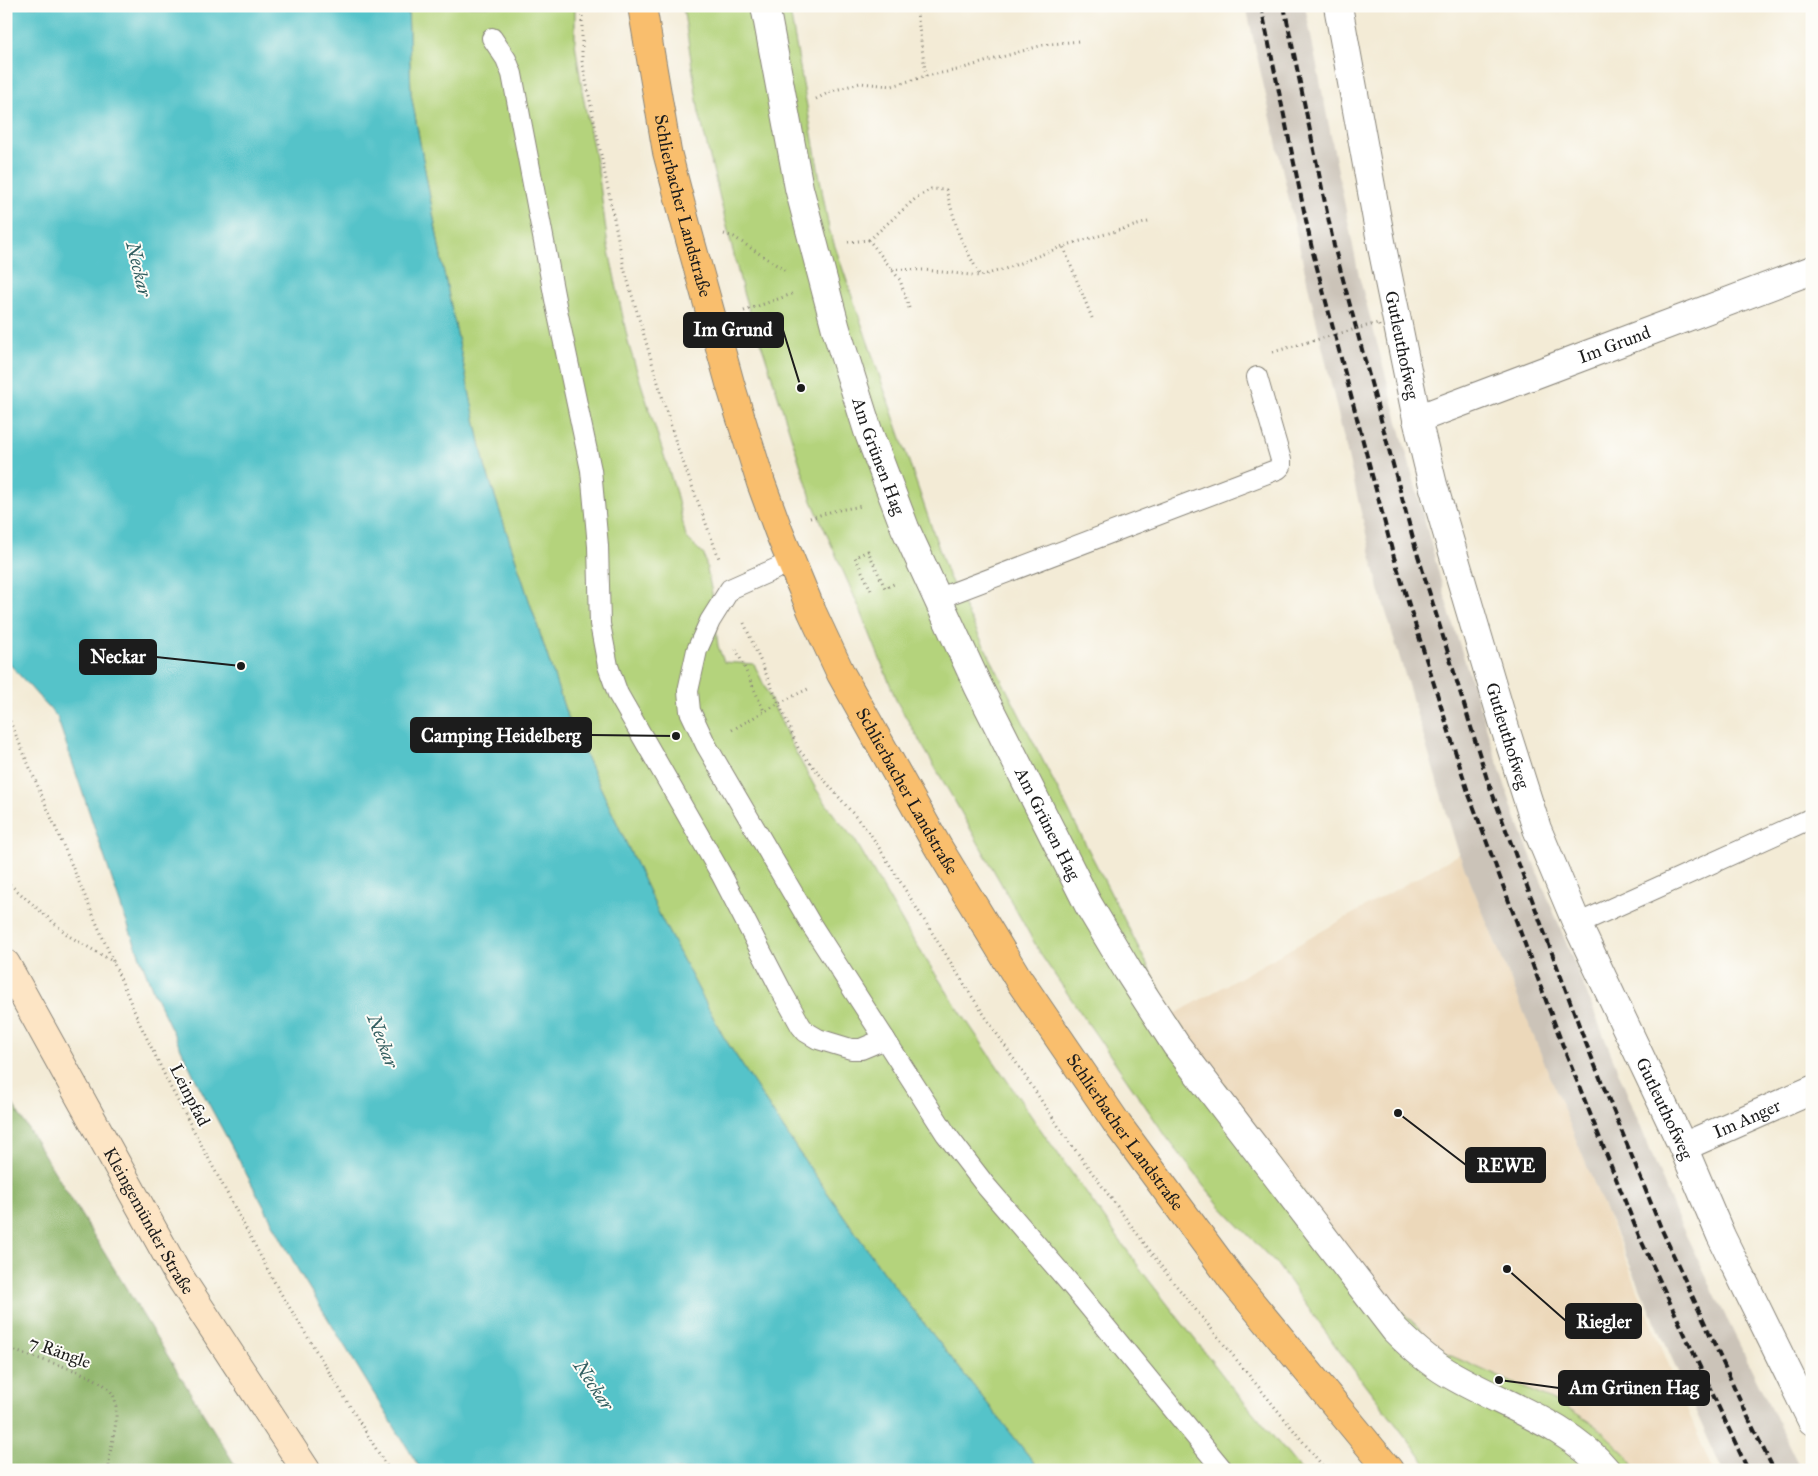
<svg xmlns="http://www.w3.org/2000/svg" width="1818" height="1476" viewBox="0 0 1818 1476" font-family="'IM FELL Great Primer',serif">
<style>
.built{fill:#ecd8ba}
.industrial{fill:#cbc3b8}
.green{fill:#b4d37b;stroke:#68784c}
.forest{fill:#8fb56b;stroke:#566844}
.water{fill:#55c3c9;stroke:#387072}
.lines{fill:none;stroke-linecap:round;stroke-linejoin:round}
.service-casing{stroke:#888479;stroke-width:22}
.minor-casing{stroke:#888479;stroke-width:30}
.secondary-casing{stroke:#888479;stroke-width:30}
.primary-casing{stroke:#888479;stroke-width:30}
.path{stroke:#888479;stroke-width:3;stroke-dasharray:1 4;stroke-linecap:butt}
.service{stroke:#fff;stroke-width:20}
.minor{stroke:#fff;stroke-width:28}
.secondary{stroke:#fde5c5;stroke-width:28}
.primary{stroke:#f9be6d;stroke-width:28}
.rail{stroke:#1c1c1c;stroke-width:4;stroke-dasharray:8 4;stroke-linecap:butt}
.path-bridge{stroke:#888479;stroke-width:3;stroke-dasharray:1 4;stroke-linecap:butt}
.labels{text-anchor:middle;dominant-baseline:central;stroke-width:4;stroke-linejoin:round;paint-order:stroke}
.street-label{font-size:18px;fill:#1c1c1c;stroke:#fdfcf7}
.water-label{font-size:19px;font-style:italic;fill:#335f61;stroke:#fdfcf7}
.leader{fill:none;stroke:#1c1c1c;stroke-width:2}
.callout-dot{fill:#1c1c1c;stroke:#fdfcf7;stroke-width:2}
.callout{fill:#1c1c1c;stroke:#1c1c1c;stroke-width:2}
.callout-label{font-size:19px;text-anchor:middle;font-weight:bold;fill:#fff}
</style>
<rect width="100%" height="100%" fill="#fdfcf7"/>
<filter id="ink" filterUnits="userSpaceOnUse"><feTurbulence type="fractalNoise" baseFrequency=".02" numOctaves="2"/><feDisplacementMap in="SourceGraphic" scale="10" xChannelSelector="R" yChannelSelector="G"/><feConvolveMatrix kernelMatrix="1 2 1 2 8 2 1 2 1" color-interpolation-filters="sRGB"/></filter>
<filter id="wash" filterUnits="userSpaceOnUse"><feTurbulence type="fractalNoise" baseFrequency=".0096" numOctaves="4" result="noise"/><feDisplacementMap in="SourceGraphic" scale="20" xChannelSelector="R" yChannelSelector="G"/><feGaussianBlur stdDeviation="1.12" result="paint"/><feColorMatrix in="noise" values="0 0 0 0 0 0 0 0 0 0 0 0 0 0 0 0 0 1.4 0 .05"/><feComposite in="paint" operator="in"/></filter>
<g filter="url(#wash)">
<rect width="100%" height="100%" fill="#f3ebd6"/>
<polygon class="built" points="1459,854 1712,1470 1637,1470 1624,1452 1565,1406 1448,1354 1369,1281 1173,1015"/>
<polygon class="industrial" points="1246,6 1305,6 1359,276 1450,615 1516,819 1678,1219 1801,1470 1722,1470 1600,1198 1459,854 1379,589 1310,294"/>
<g class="green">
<polygon points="408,6 575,6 575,43 583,96 599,177 608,246 629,346 676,493 686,537 704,555 712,593 718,646 724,662 754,664 794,749 816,789 837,819 855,840 910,935 957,1007 1036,1123 1144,1274 1231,1386 1301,1470 1040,1470 884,1273 798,1151 723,1036 660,916 566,713 485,466 443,268 411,94"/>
<polygon points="683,6 789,6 829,229 948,575 1173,1015 1369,1281 1447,1354 1565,1406 1597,1427 1624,1452 1637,1470 1431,1470 1337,1348 1279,1267 1220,1206 1168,1139 1043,958 957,805 897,702 862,614 812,501 764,352 744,296 699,113"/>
</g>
<polygon class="forest" points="6,1093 238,1470 6,1470"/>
<polygon class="water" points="6,6 408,6 411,94 443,268 485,466 566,713 660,916 723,1036 798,1151 884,1273 1040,1470 421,1470 298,1270 197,1082 153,991 124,915 57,717 6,660"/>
</g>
<g filter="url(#ink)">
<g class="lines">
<defs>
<g id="service">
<polyline points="492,38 506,59 512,74 557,310 591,470 598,546 600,624 608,666 618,694 721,874 782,992 801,1026 806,1032 818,1039 851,1049 861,1049 885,1039"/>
<polyline points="791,562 730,589 710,621 697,650 688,691 690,711 706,745 812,926 946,1134 986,1186 1073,1287 1223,1470"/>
<polyline points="937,599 1278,469 1281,466 1281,460 1257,377"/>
<polyline points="1577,924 1812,818"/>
</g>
<g id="minor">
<path id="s1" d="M765 6 799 188 836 329 868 431 905 528 978 686 1088 904 1128 971 1176 1045 1395 1330C1413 1348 1432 1365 1455 1377 1504 1405 1569 1425 1606 1470"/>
<path id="s2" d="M1338 6 1382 247 1417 419 1433 485 1504 725 1537 829 1577 924 1683 1147 1721 1236 1812 1421"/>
<path id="s3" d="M1417 419 1812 270"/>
<path id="s4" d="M1683 1147 1812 1090"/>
</g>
<g id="secondary">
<path id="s5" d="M6 964 177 1273 306 1470"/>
</g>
<g id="primary">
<path id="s6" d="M642 6 667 152 686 225 731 387 761 483 779 532 812 612 841 674 938 847 1019 980 1118 1125 1235 1283 1389 1470"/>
</g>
</defs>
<use href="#service" class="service-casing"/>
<use href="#minor" class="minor-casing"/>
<use href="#secondary" class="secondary-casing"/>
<use href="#primary" class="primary-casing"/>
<g class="path">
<polyline points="582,6 582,61 624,268 676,443 720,561"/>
<polyline points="916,6 926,76"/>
<polyline points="816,99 832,91 860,83 892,86 926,76 957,70 1043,45 1079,41"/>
<polyline points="724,234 734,237 787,272"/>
<polyline points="848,242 869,240"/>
<polyline points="892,269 924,270 980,276"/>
<polyline points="909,308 900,280 869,240 916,198 931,189 946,190 959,235 980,276 1005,269 1063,246"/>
<polyline points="744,311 792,294"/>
<polyline points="1092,318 1063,246 1148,222"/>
<polyline points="1273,352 1308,342"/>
<polyline points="810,518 833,511 862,506"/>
<polyline points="871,590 855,557 868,551 885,588 894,584"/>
<polyline points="744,623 799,750 871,835 971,995 1065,1136 1170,1278 1326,1470"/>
<polyline points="736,649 764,711"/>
<polyline points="6,712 139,1022 171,1088 277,1287 389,1470"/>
<polyline points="732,730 779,703 810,688"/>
<polyline points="6,881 69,936 114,962"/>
<path d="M6 1347C31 1360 104 1371 114 1397 116 1401 116 1408 116 1412 117 1431 108 1451 109 1470"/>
</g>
<use href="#service" class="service"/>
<use href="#minor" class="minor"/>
<use href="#secondary" class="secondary"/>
<use href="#primary" class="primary"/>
<g class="rail">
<polyline points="1261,6 1312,249 1393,554 1468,792 1563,1046 1639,1236 1748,1470"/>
<polyline points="1284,6 1334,246 1415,546 1487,779 1583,1036 1661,1228 1753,1428 1774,1470"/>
</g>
<polyline class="path-bridge" points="1308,342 1378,323 1380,329"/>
</g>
</g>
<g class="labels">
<g class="street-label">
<text stroke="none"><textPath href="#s6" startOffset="204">Schlierbacher Landstraße</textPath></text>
<text stroke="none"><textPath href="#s2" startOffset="345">Gutleuthofweg</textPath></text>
<text stroke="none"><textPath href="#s3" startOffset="211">Im Grund</textPath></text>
<text stroke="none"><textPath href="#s1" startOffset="465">Am Grünen Hag</textPath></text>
<text stroke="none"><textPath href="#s2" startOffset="750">Gutleuthofweg</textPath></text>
<text stroke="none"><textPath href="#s6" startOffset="834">Schlierbacher Landstraße</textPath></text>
<text stroke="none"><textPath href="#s1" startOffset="870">Am Grünen Hag</textPath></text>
<text transform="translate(190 1095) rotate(63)">Leinpfad</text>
<text stroke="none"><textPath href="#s2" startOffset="1155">Gutleuthofweg</textPath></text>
<text stroke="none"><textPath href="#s4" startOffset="70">Im Anger</textPath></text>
<text stroke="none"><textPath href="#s6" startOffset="1239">Schlierbacher Landstraße</textPath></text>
<text stroke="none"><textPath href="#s5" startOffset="294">Kleingemünder Straße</textPath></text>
<text transform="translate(60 1352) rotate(20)">7 Rängle</text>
</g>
<g class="water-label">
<text transform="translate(139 269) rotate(76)">Neckar</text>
<text transform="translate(383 1041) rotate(69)">Neckar</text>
<text transform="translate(594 1385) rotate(56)">Neckar</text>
</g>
</g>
<path class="leader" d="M801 388L783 330M241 666L156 657M676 736L591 735M1398 1113L1466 1165M1507 1269L1566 1321M1499 1380L1559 1388"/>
<g class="callout-dot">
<circle cx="801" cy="388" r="5"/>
<circle cx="241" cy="666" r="5"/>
<circle cx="676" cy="736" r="5"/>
<circle cx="1398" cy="1113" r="5"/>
<circle cx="1507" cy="1269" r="5"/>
<circle cx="1499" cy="1380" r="5"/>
</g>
<g class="callout">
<rect x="684" y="313" width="99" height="34" rx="5"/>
<rect x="80" y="640" width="76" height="34" rx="5"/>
<rect x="411" y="718" width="180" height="34" rx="5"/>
<rect x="1466" y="1148" width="79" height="34" rx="5"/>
<rect x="1566" y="1304" width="75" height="34" rx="5"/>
<rect x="1559" y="1371" width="150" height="34" rx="5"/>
</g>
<g class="callout-label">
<text x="733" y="336">Im Grund</text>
<text x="118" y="663">Neckar</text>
<text x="501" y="742">Camping Heidelberg</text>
<text x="1506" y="1172">REWE</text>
<text x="1604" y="1328">Riegler</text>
<text x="1634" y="1394">Am Grünen Hag</text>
</g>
<rect width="1818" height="1476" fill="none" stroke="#fdfcf7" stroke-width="25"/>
</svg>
